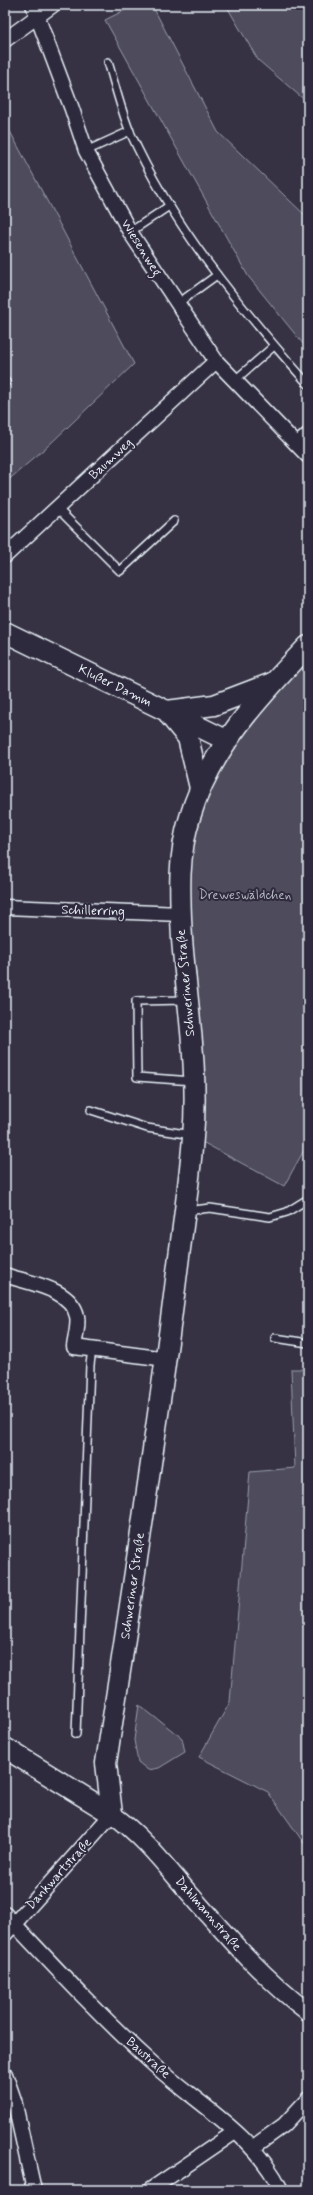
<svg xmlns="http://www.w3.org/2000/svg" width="313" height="2195" viewBox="0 0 313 2195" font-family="Mynerve,sans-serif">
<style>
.green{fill:#4d4b5c;stroke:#9a9eaa}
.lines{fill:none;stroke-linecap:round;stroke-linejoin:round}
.service-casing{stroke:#e8f1f8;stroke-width:10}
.minor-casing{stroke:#e8f1f8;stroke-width:17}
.tertiary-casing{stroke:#e8f1f8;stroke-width:20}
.secondary-casing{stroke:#e8f1f8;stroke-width:23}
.service{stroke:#2f2a3d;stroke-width:7}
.minor{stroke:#2f2a3d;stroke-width:14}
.tertiary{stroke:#2f2a3d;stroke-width:17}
.secondary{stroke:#2f2a3d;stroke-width:20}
.labels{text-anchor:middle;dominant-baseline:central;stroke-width:4;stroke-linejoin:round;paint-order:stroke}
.street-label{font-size:13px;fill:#e8f1f8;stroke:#2f2a3d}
.park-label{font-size:13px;fill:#b2b7c1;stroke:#2f2a3d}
</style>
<rect width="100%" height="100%" fill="#363244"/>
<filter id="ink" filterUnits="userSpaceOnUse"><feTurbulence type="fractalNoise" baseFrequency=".025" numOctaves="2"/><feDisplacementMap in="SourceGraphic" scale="8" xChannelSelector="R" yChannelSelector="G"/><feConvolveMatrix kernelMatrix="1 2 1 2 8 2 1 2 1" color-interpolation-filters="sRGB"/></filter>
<g filter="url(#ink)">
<g class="green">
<polygon points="135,5 152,5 218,132 308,218 308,350 248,276 105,20"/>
<polygon points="226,5 308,5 308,103 258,60"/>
<polygon points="5,122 134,364 50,444 5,483"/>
<polygon points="308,646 308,1143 284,1186 193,1137 181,914 198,793"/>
<polygon points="291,1369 308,1369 308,1849 268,1792 199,1757 230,1702 250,1472 295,1468"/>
<polygon points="139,1705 182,1738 185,1752 159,1768 148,1770 138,1762 134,1740"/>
</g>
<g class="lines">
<defs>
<g id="service">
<path d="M108 62C115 85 121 110 130 132 172 226 240 307 308 384"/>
<polyline points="86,151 130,131"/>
<polyline points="130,232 169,206"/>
<polyline points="177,304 217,275"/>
<polyline points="5,381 6,382"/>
<polyline points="234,381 274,346"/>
<polyline points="294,443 308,430"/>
<polyline points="57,508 120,571 174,521"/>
<polyline points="187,1000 136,1001 137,1077 193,1081"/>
<polyline points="91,1110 147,1128 192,1135"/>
<polyline points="186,1211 210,1208 270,1217 287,1212 308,1199"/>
<polyline points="275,1338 308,1343"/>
<polyline points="76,1734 90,1365 92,1349"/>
</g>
<g id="minor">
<polyline points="33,5 72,109 86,151 130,232 216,361 308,456"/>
<polyline points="5,40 53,5"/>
<polyline points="5,556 216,361"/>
<polyline points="5,907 181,914"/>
<path d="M5 1275C28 1283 71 1288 77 1316 79 1325 75 1338 74 1347L166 1359"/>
<path d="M5 1914C53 1965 100 2016 152 2063 196 2103 255 2135 281 2190"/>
<polyline points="5,1934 112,1814"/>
<polyline points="5,2074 14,2100 34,2190"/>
<polyline points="252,2148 284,2125 308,2099"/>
<polyline points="150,2190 235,2132"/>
</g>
<path id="tertiary" d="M112 1814C143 1836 165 1865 190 1894 227 1936 263 1978 308 2012"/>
<g id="secondary">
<polyline points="5,632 226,740"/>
<polyline points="167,711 214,705 272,683"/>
<polyline points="170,716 188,738 200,788"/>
<polyline points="5,1748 112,1814"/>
<path d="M112 1814 106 1763C130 1605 155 1447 175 1288 181 1238 189 1188 193 1137 199 1071 187 1004 182 939 180 898 177 857 190 817 210 749 260 696 308 646"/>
</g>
</defs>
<use href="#service" class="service-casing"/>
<use href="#minor" class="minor-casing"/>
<use href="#tertiary" class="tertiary-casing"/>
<use href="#secondary" class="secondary-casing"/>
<use href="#service" class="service"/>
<use href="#minor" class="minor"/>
<use href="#tertiary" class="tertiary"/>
<use href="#secondary" class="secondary"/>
</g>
</g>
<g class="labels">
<g class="street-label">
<text transform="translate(141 248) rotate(58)">Wiesenweg</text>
<text transform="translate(111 459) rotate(-43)">Baumweg</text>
<text transform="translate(115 686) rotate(26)">Klußer Damm</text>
<text transform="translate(93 911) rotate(2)">Schillerring</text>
<text transform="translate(186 983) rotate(-95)">Schweriner Straße</text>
<text transform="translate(133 1586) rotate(-82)">Schweriner Straße</text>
<text transform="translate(59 1874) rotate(-48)">Dankwartstraße</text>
<text transform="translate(208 1914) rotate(49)">Dahlmannstraße</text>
<text transform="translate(148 2058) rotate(42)">Baustraße</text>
</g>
<g class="park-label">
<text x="245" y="895">Dreweswäldchen</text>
</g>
</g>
<rect width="313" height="2195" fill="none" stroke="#2f2a3d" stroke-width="20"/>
<rect x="10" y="10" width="293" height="2175" fill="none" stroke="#e8f1f8" stroke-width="1.5" filter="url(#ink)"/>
</svg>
